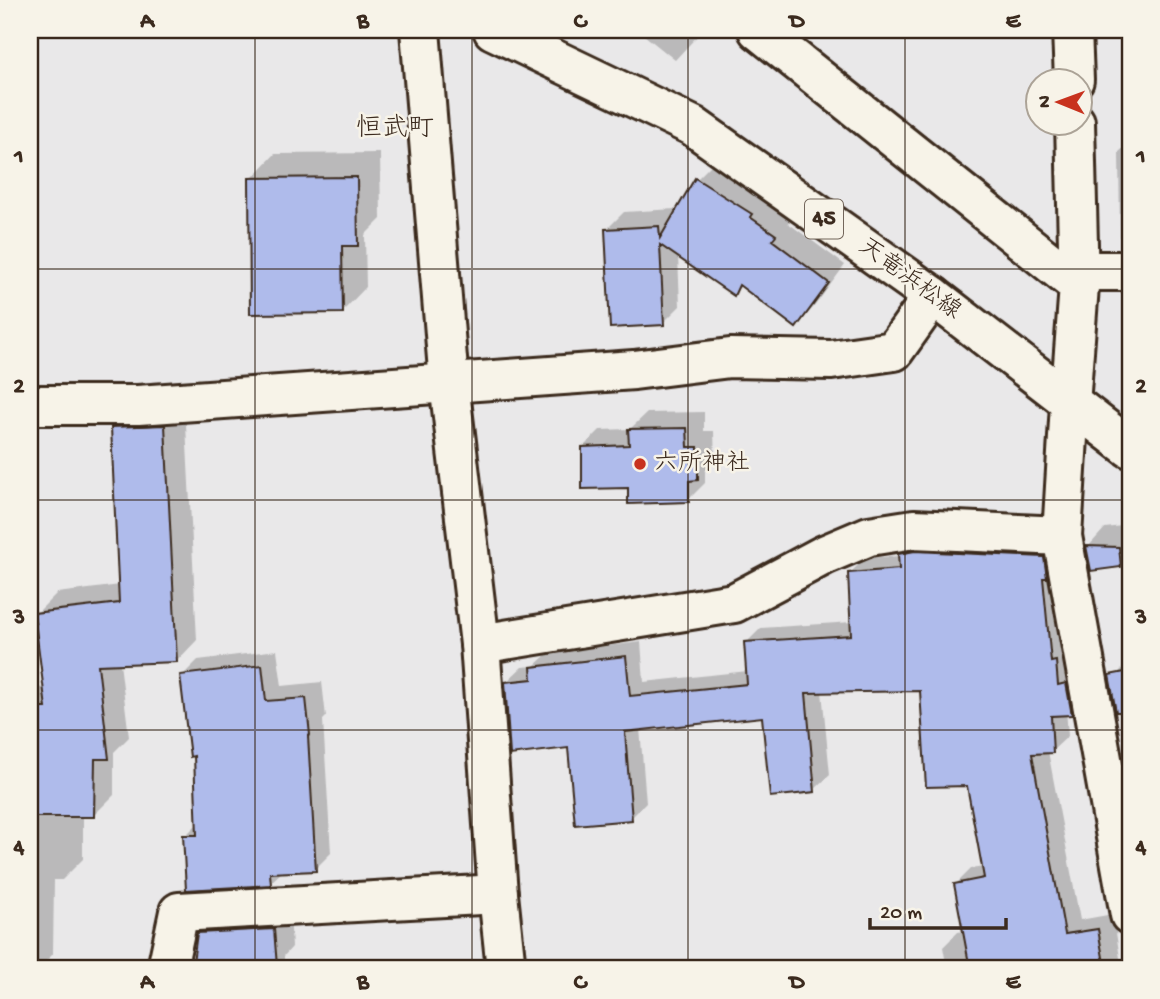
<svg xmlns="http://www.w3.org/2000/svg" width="1160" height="999" viewBox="0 0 1160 999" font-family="'Gochi Hand','Klee One',sans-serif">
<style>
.shadow{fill:#0003}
.building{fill:#afbbeb;stroke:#3b2a1e;stroke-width:2}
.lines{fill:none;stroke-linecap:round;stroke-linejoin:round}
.minor-casing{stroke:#3b2a1e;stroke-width:44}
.tertiary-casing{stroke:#3b2a1e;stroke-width:44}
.primary-casing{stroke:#3b2a1e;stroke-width:44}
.minor{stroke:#f7f3e8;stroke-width:38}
.tertiary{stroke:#f7f3e8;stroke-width:38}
.primary{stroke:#f7f3e8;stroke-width:38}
.grid{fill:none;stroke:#3b2a1e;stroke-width:2;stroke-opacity:0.55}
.poi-dot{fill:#c8321e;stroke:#f7f3e8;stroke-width:2.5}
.labels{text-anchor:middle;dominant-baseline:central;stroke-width:5;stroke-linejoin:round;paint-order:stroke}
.shield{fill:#f7f3e8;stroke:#73665b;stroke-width:2}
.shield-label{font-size:23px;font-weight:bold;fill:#3b2a1e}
.street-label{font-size:24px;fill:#3b2a1e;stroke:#f7f3e8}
.poi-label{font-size:24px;fill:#3b2a1e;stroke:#f7f3e8;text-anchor:start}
.neighbourhood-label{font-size:26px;fill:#3b2a1e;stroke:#f7f3e8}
.neatline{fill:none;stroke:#3b2a1e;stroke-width:2.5}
.grid-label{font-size:23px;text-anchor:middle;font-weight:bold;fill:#3b2a1e}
</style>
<rect width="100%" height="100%" fill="#e9e8e9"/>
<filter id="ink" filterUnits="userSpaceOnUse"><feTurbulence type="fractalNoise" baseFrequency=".0143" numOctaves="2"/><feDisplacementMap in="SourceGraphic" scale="14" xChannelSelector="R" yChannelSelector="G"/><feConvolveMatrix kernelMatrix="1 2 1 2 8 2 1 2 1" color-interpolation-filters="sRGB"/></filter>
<g filter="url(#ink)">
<g class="shadow">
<polygon points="648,30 703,30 675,60 644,35"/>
<polygon points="1130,142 1130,238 1120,238 1119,152"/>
<polygon points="380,153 381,219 365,235 366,287 342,312 251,179 275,154"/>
<polygon points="714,162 791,217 788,223 845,265 813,308 796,325 742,285 733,294 678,255 680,306 663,323 607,229 624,212 675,209 676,215 697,179"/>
<polygon points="185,405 197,640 177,661 120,663 129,737 114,752 114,795 93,816 83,815 83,859 62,880 54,880 53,954 38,969 30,969 30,687 45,688 36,614 57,593 120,585 113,428 134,407"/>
<polygon points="704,412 704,431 714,431 715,462 705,471 705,483 688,500 630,486 583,447 600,430 630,429 647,413"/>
<polygon points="1130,525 1130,564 1092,569 1088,547 1105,528"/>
<polygon points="915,539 1058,542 1076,698 1066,708 1068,736 1052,751 1048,751 1080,920 1113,914 1121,964 1116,969 947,969 943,947 958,932 964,931 956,884 971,869 983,867 968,784 921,689 822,691 830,775 814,790 764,715 640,728 646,803 631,818 570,747 506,682 522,667 534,666 548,653 641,642 644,682 748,671 746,643 761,628 852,622 850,573 865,558 900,556"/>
<polygon points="277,650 282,686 322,682 326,717 323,720 331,853 315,869 283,871 270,883 186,887 185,836 199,822 196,755 182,676 198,660"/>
<polygon points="1130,661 1130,742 1116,675"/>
<polygon points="290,913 292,947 284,956 284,969 193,969 199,934 215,917"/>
</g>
<g class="building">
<polygon points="357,177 358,246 342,246 343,313 250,314 249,178"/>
<polygon points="695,178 752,214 750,217 776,235 772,240 829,283 796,328 739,285 734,296 660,245 664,325 610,328 605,229 659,226 660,238"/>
<polygon points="165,425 177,662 98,665 109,759 95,759 94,817 30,817 30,708 46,708 34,613 119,603 111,427"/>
<polygon points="687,428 688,447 698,447 698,480 689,481 689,502 628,504 628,488 582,489 582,447 629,445 628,429"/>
<polygon points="1086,546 1119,547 1121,567 1091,571"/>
<polygon points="915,551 1044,557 1047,578 1043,578 1051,662 1056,661 1058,685 1066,683 1072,715 1051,716 1053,753 1032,754 1065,934 1098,929 1105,969 970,969 954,884 984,878 967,786 926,787 920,691 806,693 815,792 770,797 762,717 625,732 632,820 575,825 568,748 510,755 505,682 532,679 531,667 626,656 630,696 747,684 744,642 851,635 848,573 899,569 898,554"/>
<polygon points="262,665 266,701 306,698 310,735 308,736 316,871 270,873 271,885 186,890 183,835 197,835 194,756 190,757 180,675"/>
<polygon points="1130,671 1130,712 1116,712 1109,675"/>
<polygon points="274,929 277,966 192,969 197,933"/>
</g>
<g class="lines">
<defs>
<g id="minor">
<polyline points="420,30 449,383 480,644 498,894 506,969"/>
<polyline points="758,30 1079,286"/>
<polyline points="1078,271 1130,271"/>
<polyline points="1070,404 1062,536 1130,915"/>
<polyline points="30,405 138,405 634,370 730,358 831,360 894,351 933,296"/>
<polyline points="480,644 734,603 824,555 869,536 914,529 1062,536"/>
<polyline points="167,969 179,912 498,894"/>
</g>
<g id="tertiary">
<polyline points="1072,30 1074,80"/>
<polyline points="1070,404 1079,286 1075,122"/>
</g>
<polyline id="primary" points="493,30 693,126 933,296 1130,448"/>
</defs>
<use href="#minor" class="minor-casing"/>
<use href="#tertiary" class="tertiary-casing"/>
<use href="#primary" class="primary-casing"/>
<use href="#minor" class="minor"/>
<use href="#tertiary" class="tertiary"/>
<use href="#primary" class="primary"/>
</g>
</g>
<path class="grid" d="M255 30V969M472 30V969M688 30V969M905 30V969M30 269H1130M30 500H1130M30 730H1130"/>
<circle class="poi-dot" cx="640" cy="464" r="7"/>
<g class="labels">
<rect class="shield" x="805" y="199.5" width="38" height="39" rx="5"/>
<g class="shield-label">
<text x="824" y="219">45</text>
</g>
<g class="street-label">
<text transform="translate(909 280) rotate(36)">天竜浜松線</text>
</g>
<g class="poi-label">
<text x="654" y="464">六所神社</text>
</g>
<g class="neighbourhood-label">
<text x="395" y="130">恒武町</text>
</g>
</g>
<rect width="1160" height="999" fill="none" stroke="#f7f3e8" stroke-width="77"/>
<g transform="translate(1059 102) rotate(271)"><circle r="33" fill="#f7f3e8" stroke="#aca397" stroke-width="2"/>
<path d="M0-5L12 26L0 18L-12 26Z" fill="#c8321e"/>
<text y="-10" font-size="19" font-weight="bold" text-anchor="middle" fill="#3b2a1e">N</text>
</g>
<path d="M870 918v10h136v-10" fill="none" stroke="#3b2a1e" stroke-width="3.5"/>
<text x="880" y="918" font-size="21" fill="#3b2a1e" stroke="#f7f3e8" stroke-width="5" paint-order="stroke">20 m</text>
<rect x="38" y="38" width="1084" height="922" class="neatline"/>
<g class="grid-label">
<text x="147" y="27">A</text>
<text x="363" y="27">B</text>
<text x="580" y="27">C</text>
<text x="797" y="27">D</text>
<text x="1013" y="27">E</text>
<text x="19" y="162">1</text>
<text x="1141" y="162">1</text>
<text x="19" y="392">2</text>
<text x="1141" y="392">2</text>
<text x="19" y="623">3</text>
<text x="1141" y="623">3</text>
<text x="19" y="853">4</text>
<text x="1141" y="853">4</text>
<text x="147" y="988">A</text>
<text x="363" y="988">B</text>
<text x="580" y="988">C</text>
<text x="797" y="988">D</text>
<text x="1013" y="988">E</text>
</g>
</svg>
